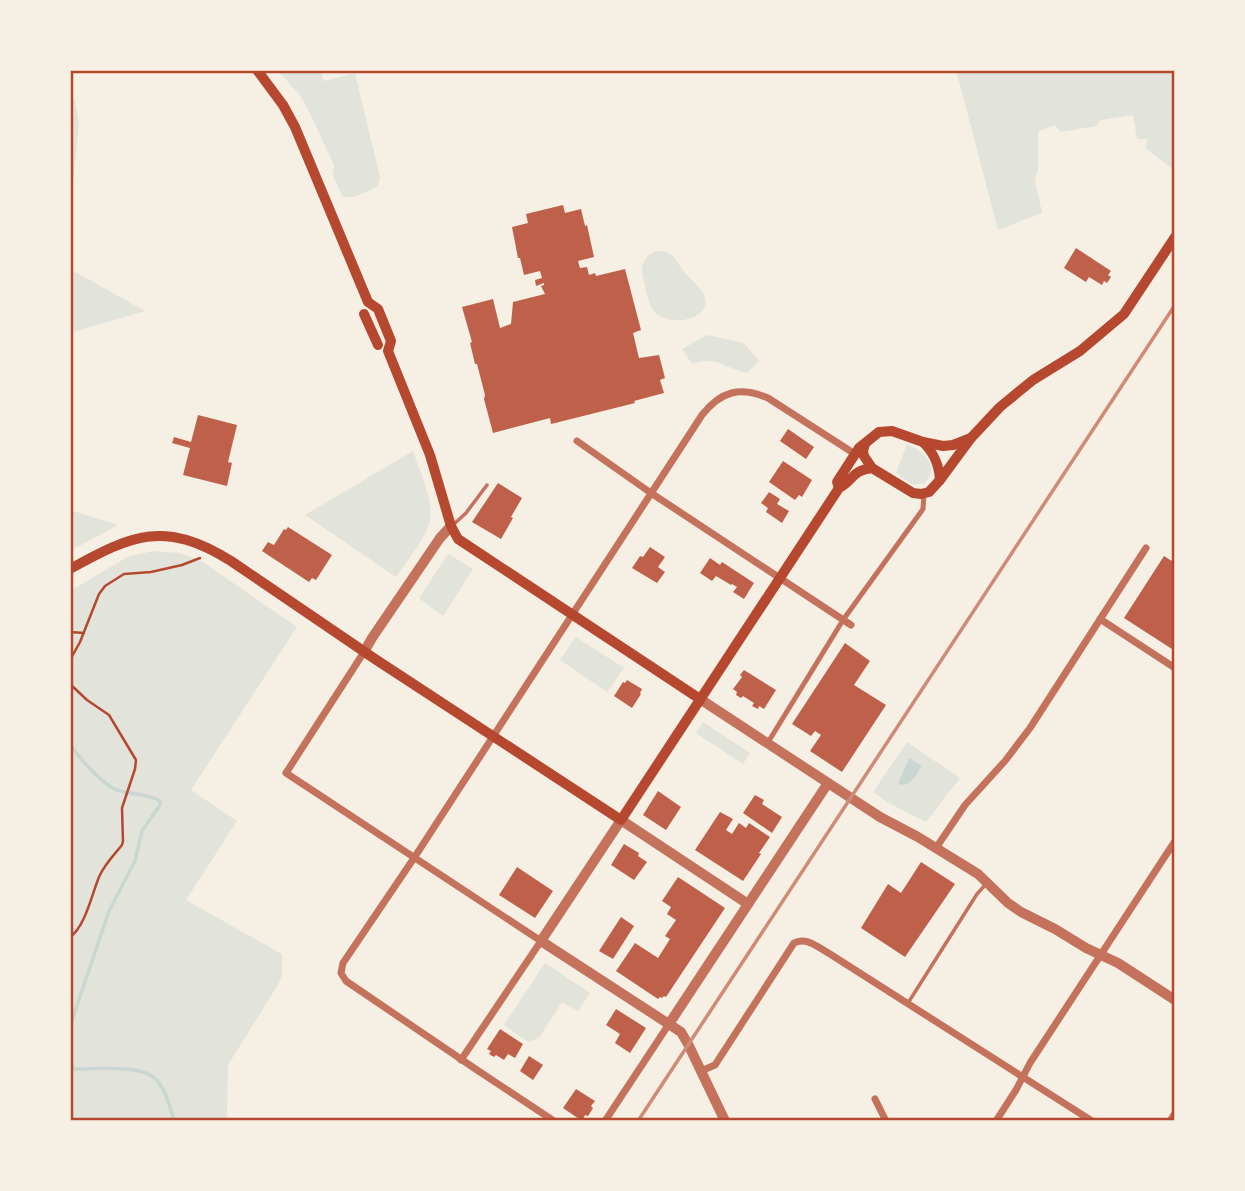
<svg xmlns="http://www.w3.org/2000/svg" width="1245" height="1191" viewBox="0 0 1245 1191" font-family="Barlow,sans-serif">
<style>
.green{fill:#e2e4dc}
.water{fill:#c9d6d2}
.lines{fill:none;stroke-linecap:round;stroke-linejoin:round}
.stream{stroke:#c9d6d2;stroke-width:3.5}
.building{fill:#bf614a}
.path{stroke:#b5482f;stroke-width:2.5}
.service{stroke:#c5725c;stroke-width:3.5}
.pedestrian{stroke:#c5725c;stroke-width:5}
.minor{stroke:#c5725c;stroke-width:7}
.tertiary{stroke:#c5725c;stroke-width:10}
.secondary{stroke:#b5482f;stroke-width:10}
.rail{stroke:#cf8b77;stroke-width:3.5}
.neatline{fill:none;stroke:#b5482f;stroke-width:2.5}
</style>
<rect width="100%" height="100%" fill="#f6efe4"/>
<g class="green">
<polygon points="277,70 320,70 324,81 355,73 378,169 380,179 377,187 354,197 343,197 333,176 334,165 307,107 299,94"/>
<polygon points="956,70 1175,70 1175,171 1145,148 1148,139 1137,139 1133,115 1101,120 1096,126 1061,132 1055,125 1038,132 1038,169 1035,181 1042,213 998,230"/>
<polygon points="75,99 79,124 70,213 70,100"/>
<path d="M657 251 667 252 672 255C677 261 680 267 685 273 690 279 699 286 703 293 716 320 670 328 655 312 647 303 645 287 643 276 640 264 645 255 657 251Z"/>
<polygon points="70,269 145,311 70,333"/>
<path d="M707 335 744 343 759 361 747 373C724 368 717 355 692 364L682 349Z"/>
<path d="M907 444C924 451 941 467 924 484H911L896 473Z"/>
<path d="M413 451C419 469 434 501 430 520 426 538 407 561 396 577L305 515Z"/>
<polygon points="70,510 118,525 70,551"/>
<polygon points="154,551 180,553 203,562 297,627 191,790 237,821 186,900 282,954 282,976 279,983 228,1065 227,1121 70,1121 70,591 129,556"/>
<polygon points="448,554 473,569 443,616 419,598"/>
<polygon points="576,637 624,668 607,692 560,660"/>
<polygon points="703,722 750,753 743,764 696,733"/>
<polygon points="907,742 960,778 926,822 887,802 873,792"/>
<polygon points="545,963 590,993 578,1011 562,1002 539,1038 528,1042 504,1025"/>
</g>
<path class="water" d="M909 758 922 766C915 776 911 788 898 784Z"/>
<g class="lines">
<g class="stream">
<path d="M70 744C78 757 103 785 117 790 131 795 148 793 160 801V805L142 831 135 861 109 911 70 1026"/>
<path d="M70 1064 74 1069C95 1069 135 1065 152 1076 165 1085 170 1107 174 1121"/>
</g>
</g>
<g class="building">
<polygon points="563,205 565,213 581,209 585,226 587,225 594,257 578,261 580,268 587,267 589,275 595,273 596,276 625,269 641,330 633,333 639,358 659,355 665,378 660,380 664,393 634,401 635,403 551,424 550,418 493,433 484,399 485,395 477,364 475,364 470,343 472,342 462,307 493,299 500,328 511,324 513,302 545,294 541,286 544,285 544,283 536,286 535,280 542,278 540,271 524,275 520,258 518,258 512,227 528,223 526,214"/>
<polygon points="1076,248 1111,271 1108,275 1111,277 1107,283 1104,281 1102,285 1089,277 1086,282 1064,268"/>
<polygon points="198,415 237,425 228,462 232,463 227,486 183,475 190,448 172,443 174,437 191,442"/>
<polygon points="788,429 814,447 806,459 780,441"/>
<polygon points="783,461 812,480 802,497 799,495 795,500 769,482"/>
<polygon points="498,483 522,498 511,517 513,518 501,539 472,522"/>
<polygon points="769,492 780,499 777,504 789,511 782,523 766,512 768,508 761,503"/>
<polygon points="288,527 332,555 316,580 312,578 309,582 262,551 268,542 274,545 284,529 286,530"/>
<polygon points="650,547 665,557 658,567 665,572 657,583 632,568 640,556 643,557"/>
<polygon points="1164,556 1175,563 1175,651 1124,618"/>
<polygon points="710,558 720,565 722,562 754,583 744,599 733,592 737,587 732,584 731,585 716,576 712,581 700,573"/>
<polygon points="845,643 870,661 854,685 886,705 842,772 810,751 821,735 815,731 811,736 792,724"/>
<polygon points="744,670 776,690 764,709 759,706 758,709 752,706 754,703 743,696 741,698 736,695 737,692 733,689 742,677 740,675"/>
<polygon points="627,680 642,689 640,693 641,694 632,708 614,696 623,682 625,683"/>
<polygon points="658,791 681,807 666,830 643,815"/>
<polygon points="755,795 764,800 762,804 782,817 772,833 743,813"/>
<polygon points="720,812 733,819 726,830 732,834 739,823 746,828 749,823 770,837 759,853 761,854 743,881 695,850"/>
<polygon points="624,844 639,853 638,856 647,862 634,880 611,865"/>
<polygon points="921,862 955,884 905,957 861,928 888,884 901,893"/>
<polygon points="517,867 553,891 535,918 499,895"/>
<polygon points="678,877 725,908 666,997 664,996 662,998 660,997 658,999 616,971 635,943 658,958 670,939 665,936 676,920 667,914 671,907 662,901"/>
<polygon points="621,917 634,926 613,959 599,951"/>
<polygon points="616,1009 646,1028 630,1053 615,1043 620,1034 606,1025"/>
<polygon points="500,1029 523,1044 515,1058 508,1054 504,1060 496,1055 494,1057 489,1054 491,1051 487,1049"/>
<polygon points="529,1056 543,1065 533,1080 520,1071"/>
<polygon points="576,1089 595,1101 591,1106 593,1108 588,1116 585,1115 582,1121 563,1108"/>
</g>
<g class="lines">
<g class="path">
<polyline points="70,632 84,633"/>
<polyline points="70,660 80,642 99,594 105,586 124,574 151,572 182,565 200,558"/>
<path d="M70 684 87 700 109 715 136 760 135 769 122 808 123 841 122 845C114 855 104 865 99 877 92 894 85 927 70 937"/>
</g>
<g class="service">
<polyline points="453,525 466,513 487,485"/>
<polyline points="908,1003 977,894 986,884"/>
</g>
<polyline class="pedestrian" points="767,744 843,620 923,509 924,494"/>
<g class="minor">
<polyline points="577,441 651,493 851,625"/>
<polyline points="1100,619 1175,668"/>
<polyline points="364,652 286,773 541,941 461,1060"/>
<polyline points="936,848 965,805 1005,761 1030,728 1146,548"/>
<path d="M701 1071 715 1065 794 943C806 936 819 948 830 954L1092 1121"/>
<polyline points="875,1099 886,1121"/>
<path d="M554 1121 474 1068 346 981 341 973 343 963 414 858 702 415C721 391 740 386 768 398L855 454"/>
<polyline points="605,1121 669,1024"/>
<polyline points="996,1121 1016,1090 1030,1063 1175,841"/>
<polyline points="1170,1121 1175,1113"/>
</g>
<g class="tertiary">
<polyline points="364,652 372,638 440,538 451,526"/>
<polyline points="700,699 880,817 918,837 978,874 1008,903 1021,912 1055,929 1086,948 1118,963 1175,1000"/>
<polyline points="669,1024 828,783"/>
<polyline points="725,1121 688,1044 681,1032 541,941 621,820 748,904"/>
</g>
<g class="secondary">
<polyline points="257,70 283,105 295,127 368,302 378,309 391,341 388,351 430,455 451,526 458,539 700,699"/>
<polyline points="364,314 378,345"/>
<path d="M923 442C934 453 939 464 940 480"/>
<polyline points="865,444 863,451 864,456 872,468 913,493 921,494 929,492 940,480 971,438 1000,407 1033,380 1080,351 1124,314 1175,237"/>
<polyline points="839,488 837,482 859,448 879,432 892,431 923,442 943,446 953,445 971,438"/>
<path d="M70 569C133 534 165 520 231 561L375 659 621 820 839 488C853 481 852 470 872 468"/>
</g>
<polyline class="rail" points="638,1121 1175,305"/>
</g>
<rect width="1245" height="1191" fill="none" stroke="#f6efe4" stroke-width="144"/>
<rect x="72" y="72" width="1101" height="1047" class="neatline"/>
</svg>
